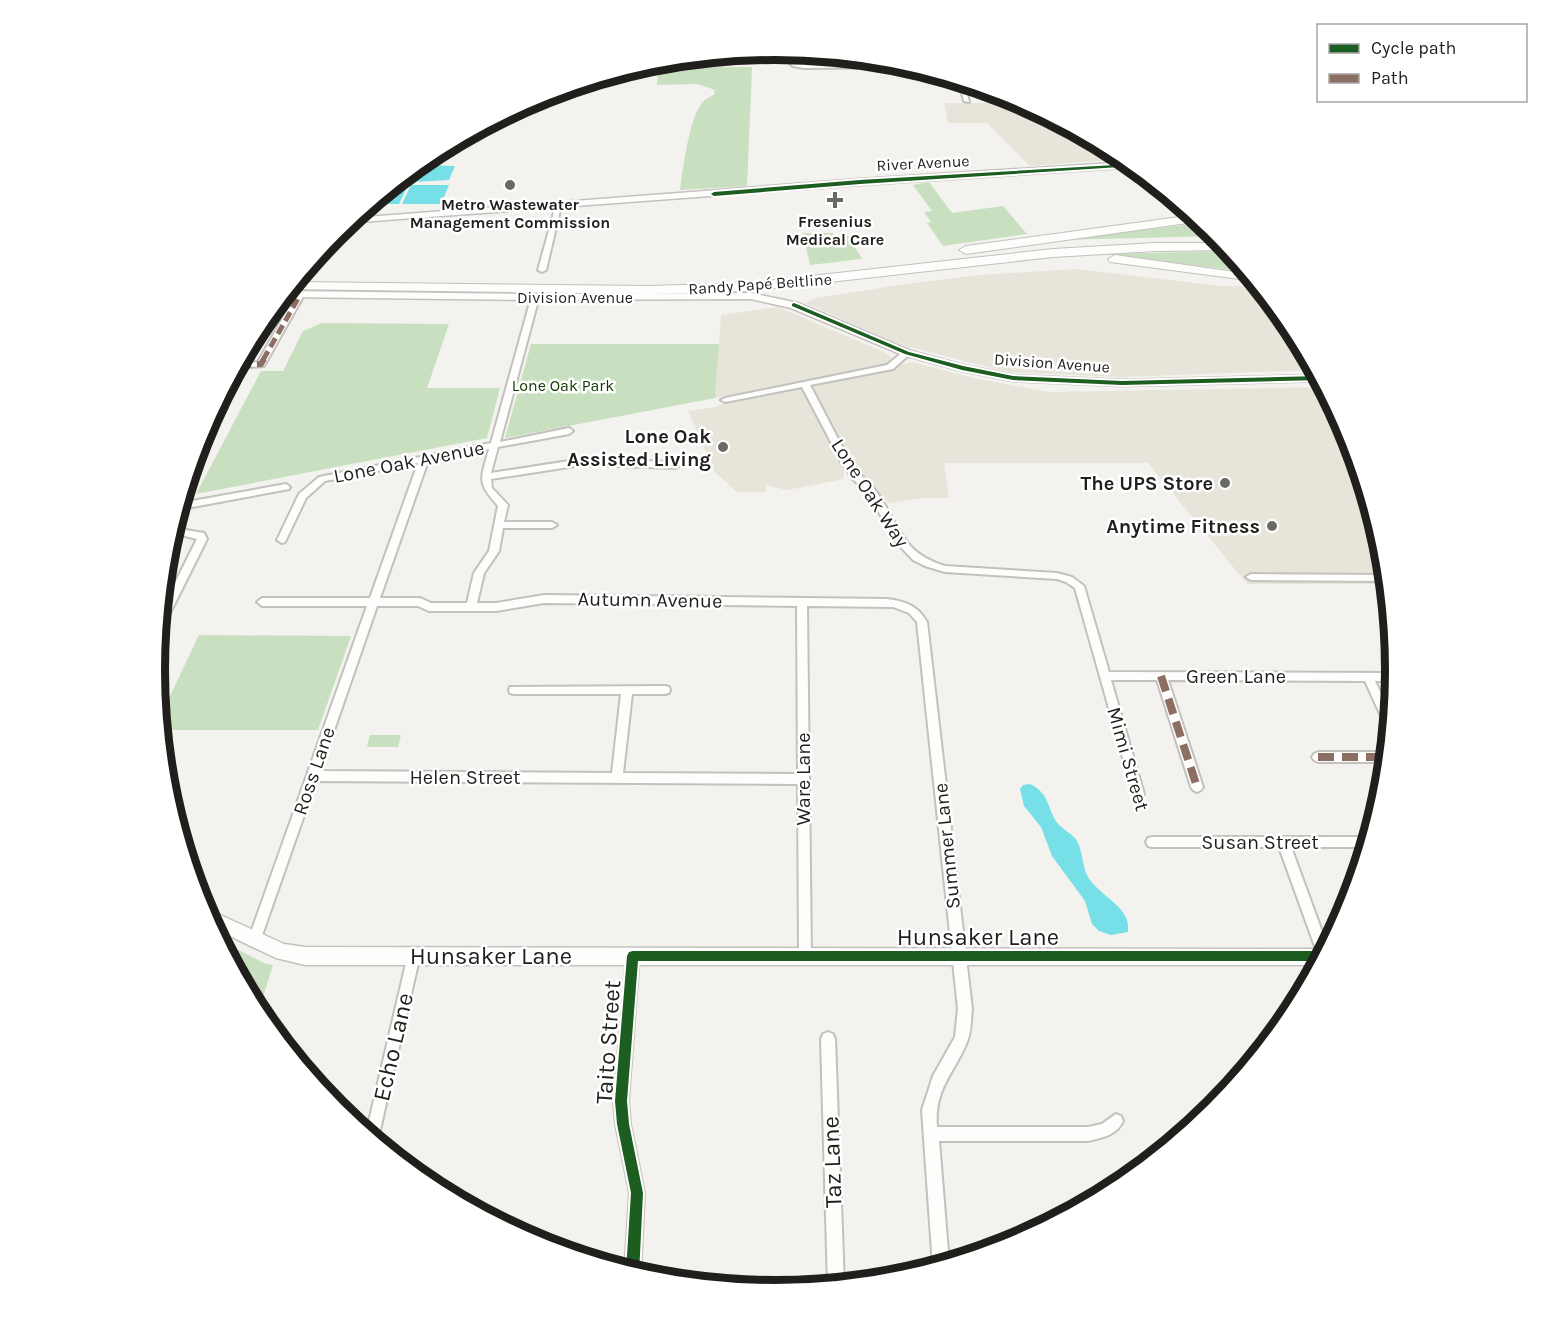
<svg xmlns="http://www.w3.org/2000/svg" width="1551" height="1341" viewBox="0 0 1551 1341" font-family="Karla,sans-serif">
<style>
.built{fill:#e7e4da}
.green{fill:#c8e0c0}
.water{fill:#76dfe7}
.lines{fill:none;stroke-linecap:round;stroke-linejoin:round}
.street-casing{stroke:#c2c1be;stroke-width:4}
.secondary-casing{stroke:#c2c1be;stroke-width:3}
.highway-casing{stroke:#c2c1be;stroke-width:2}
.street{fill:#fdfdfc;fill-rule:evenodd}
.secondary{fill:#fdfdfc;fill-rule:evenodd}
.highway{fill:#fdfdfc;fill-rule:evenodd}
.quiet-far2{stroke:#8d6e63;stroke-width:5;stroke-dasharray:10 5;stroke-linecap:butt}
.quiet-far1{stroke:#8d6e63;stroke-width:6;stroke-dasharray:13 6;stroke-linecap:butt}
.quiet{stroke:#8d6e63;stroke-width:8;stroke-dasharray:16 8;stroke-linecap:butt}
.cycleway-casing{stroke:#fff;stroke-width:4}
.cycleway{fill:#1b5e20;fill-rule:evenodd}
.poi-dot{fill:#6a6966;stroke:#fff;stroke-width:2}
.labels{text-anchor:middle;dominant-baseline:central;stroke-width:5;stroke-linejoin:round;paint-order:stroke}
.far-street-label{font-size:16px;fill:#201f1c;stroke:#fff}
.far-poi-label{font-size:16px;font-weight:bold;fill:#201f1c;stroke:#fff}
.far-park-label{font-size:16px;fill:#0f3803;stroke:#fff}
.poi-label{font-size:20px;font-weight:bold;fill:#201f1c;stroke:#fff;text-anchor:end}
.street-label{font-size:20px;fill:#201f1c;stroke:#fff}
.near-street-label{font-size:24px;fill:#201f1c;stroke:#fff}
.rim{fill:none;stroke:#201f1c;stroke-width:8}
</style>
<rect width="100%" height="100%" fill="#f3f2ee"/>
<g class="built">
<polygon points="984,88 1013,97 1127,159 1030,166 987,123 948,123 944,103 992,103 988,92"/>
<polygon points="1077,269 1220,286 1260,287 1292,326 1315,370 1120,377 1007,372 902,345 805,303 816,298 906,284 979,275"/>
<polygon points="778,307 886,353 892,359 887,364 715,398 721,315"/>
<polygon points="912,362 973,378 1049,392 1324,387 1349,433 1385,550 1388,584 1247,584 1148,463 944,463 949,498 923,498 888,503 855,470 811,389 816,385 894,369 903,364"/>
<polygon points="801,388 805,390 844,466 844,479 787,490 766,485 766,492 737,492 715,472 688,411 716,407 729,401"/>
</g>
<g class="green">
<path d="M636 67H752L747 186 680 190C683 168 689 119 702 103 705 99 710 97 714 95L715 90 698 84 657 85 658 75H609Z"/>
<polygon points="929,182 952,213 1003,206 1027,234 943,246 927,223 931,222 924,212 932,211 913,185"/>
<polygon points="1201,223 1216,236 1060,240"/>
<polygon points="803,233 833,233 835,237 860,235 852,242 862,259 810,265"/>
<polygon points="1231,251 1248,272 1104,254"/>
<polygon points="322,323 449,324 427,388 500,388 487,438 196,494 261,371 283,371 303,331"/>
<polygon points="531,344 719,344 715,398 505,438"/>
<polygon points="199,635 351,636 318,730 160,730 159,719"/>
<polygon points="370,735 401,735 398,747 367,747"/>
<polygon points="219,940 266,964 273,965 258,1013"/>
</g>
<g class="water">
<polygon points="421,165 455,166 449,180 412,182"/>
<polygon points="393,185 408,185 399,204 370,204"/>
<polygon points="411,185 449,185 441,204 402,204"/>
<path d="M1030 784C1052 795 1046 810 1059 825 1065 831 1073 834 1077 841 1083 852 1082 866 1088 877 1099 896 1132 907 1128 932L1111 935 1099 931 1092 924 1085 901 1052 856 1041 827 1024 806 1020 789 1023 785Z"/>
</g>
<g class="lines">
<defs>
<g id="street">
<polygon points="763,51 786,52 797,64 804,64 909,65 916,67 804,68 793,66 782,55 748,52"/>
<polygon points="959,80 964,82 969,102 964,101"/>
<polygon points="556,205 561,206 546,270 542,272 538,270"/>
<polygon points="297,293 304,295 264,366 236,368 239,364 258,362"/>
<path d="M532 295 539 297 500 442 569 428 573 431 569 434 498 447 491 473 582 459 676 462 680 465 676 468 582 465 491 479 492 488 508 505 504 522H552L557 525 552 528H503L499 551 484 573 477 603H496L544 595 887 599C905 601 918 606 927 622L972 1009C971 1019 971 1033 967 1042 954 1074 934 1088 937 1127H1088L1102 1124 1116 1114 1121 1116 1123 1121C1117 1135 1102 1138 1088 1141H939L949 1264 934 1268 933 1266 922 1110 933 1076 955 1037 958 1009 917 622 909 613 893 607 807 606 811 957 810 961 805 963 800 961 799 957 798 784 316 781 260 941 259 945 254 947 249 945 248 941 367 606H262L257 602 262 598H370L418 463 325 481 306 498 285 542 282 543 277 540 299 494 319 477 491 443ZM489 449C481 480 476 481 498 506L489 551 474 573 467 603H431L420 598H380L428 461ZM544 603 797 606 798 774 623 773 632 694H665L669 693 670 690 669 687 665 686 510 687 509 690 510 693 514 694H621L612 773 320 771 377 606H418L429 611H496Z"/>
<path d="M904 351H907L911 353 893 369 810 385 850 462C857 473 867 480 875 490 900 524 899 552 945 566L1057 573 1072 577 1084 586 1109 672 1396 673 1395 681H1375L1392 717 1391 731 1387 730 1386 727 1365 681 1168 680 1203 787 1201 790 1197 792 1193 790 1191 787 1157 680H1111L1144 794 1142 797 1138 799 1134 797 1075 588 1066 582 1057 579 945 572 925 566 913 560 896 542 869 495 852 478 842 463 802 387 725 402 721 400 725 398 887 365Z"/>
<polygon points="286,484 290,487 289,489 187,508 184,528 186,530 204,533 207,539 164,625 163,628 159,629 160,613 197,539 181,535 174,529 181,503"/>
<polygon points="1251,574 1387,575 1388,581 1251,580 1246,577"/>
<polygon points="1318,752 1388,752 1388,762 1318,762 1314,760 1312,757 1314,754"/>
<polygon points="1152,837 1371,837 1368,847 1291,847 1328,948 1321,960 1318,955 1279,847 1152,847 1148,846 1146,842 1148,838"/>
<polygon points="414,949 419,951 420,955 377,1143 366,1134 408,955 409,951"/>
<polygon points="633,950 638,952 639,956 628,1101 630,1124 644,1193 640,1275 625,1271 630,1193 616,1124 614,1101 627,956 628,952"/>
<polygon points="828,1032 833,1034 835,1039 844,1285 828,1286 821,1039 823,1034"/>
</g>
<g id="secondary">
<polygon points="1131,162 1136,167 860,185 346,223 353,218 860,179"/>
<polygon points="288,291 535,294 751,293 798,303 911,351 963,365 1013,375 1122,380 1318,375 1322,381 1122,386 1013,381 962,371 903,355 791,308 751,299 535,300 283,297"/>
<polygon points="207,909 284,944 305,947 1327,949 1319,965 305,965 276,958 213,928 203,910"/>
</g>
<g id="highway">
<polygon points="1194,215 1202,221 966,254 959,250 966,246"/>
<polygon points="1155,243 1224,243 1230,250 1155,251 1053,257 748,291 648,294 289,289 295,282 648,286 748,283 1053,249"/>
<polygon points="1115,255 1249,274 1255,281 1110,262 1108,259"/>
</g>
</defs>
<use href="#street" class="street-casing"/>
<use href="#secondary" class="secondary-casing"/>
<use href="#highway" class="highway-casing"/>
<use href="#street" class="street"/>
<use href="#secondary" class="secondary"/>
<use href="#highway" class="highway"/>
<polyline class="quiet-far2" points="263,360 300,295"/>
<polyline class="quiet-far1" points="238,366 261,364 264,359"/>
<g class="quiet">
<polyline points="1161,676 1197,787"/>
<polyline points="1318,757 1388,757"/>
</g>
<defs>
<g id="cycleway">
<polygon points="1132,164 1135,166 860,184 714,196 711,194 714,192 860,180"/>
<polygon points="794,303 909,352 963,366 1013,376 1122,381 1319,376 1321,380 1122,385 1013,380 962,370 905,354 792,306 792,304"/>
<polygon points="633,951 1323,951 1326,952 1321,961 638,961 627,1101 629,1124 643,1193 639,1275 626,1271 631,1193 617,1124 615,1101 627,956 629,952"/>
</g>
</defs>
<use href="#cycleway" class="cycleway-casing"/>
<use href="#cycleway" class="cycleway"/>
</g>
<g class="poi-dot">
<circle cx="510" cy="185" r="6"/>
<path d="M832 191h6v6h6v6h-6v6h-6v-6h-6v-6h6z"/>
<circle cx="723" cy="447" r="6"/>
<circle cx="1225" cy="483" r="6"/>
<circle cx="1272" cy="526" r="6"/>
</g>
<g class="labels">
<g class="far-street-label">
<text transform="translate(923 163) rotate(-3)">River Avenue</text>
<text transform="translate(760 284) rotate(-4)">Randy Papé Beltline</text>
<text x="575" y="297">Division Avenue</text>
<text transform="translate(1052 363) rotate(4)">Division Avenue</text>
</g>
<g class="far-poi-label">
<text x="510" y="204">Metro Wastewater<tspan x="510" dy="18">Management Commission</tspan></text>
<text x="835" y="221">Fresenius<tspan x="835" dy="18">Medical Care</tspan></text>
</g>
<g class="far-park-label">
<text x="563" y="385">Lone Oak Park</text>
</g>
<g class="poi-label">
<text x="711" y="436">Lone Oak<tspan x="711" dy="23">Assisted Living</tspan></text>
<text x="1213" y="483">The UPS Store</text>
<text x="1260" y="526">Anytime Fitness</text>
</g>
<g class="street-label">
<text transform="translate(409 462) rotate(-11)">Lone Oak Avenue</text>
<text transform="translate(870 493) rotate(57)">Lone Oak Way</text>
<text transform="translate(650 600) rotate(1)">Autumn Avenue</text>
<text x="1236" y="676">Green Lane</text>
<text transform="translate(1128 759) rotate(74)">Mimi Street</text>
<text transform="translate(314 771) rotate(-71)">Ross Lane</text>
<text x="465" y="777">Helen Street</text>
<text transform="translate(803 779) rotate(-90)">Ware Lane</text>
<text x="1260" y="842">Susan Street</text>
<text transform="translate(947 846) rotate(-96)">Summer Lane</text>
</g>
<g class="near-street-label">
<text x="978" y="937">Hunsaker Lane</text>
<text x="491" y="956">Hunsaker Lane</text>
<text transform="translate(608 1042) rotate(-86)">Taito Street</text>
<text transform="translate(393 1047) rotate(-77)">Echo Lane</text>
<text transform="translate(832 1162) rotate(-92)">Taz Lane</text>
</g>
</g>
<path d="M0 0H1551V1341H0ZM165 670a610 610 0 1 1 1220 0a610 610 0 1 1-1220 0Z" fill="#fff" fill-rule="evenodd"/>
<path class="rim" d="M165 670a610 610 0 1 1 1220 0a610 610 0 1 1-1220 0Z"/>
<rect x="1317" y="24" width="210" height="78" fill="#ffffff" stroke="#a6a5a4" stroke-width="1.5"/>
<rect x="1329" y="44" width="30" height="9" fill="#1b5e20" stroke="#a6a5a4" stroke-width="1.5"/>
<text x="1371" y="54" font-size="18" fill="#201f1c">Cycle path</text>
<rect x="1329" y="74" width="30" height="9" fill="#8d6e63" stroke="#a6a5a4" stroke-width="1.5"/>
<text x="1371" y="84" font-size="18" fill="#201f1c">Path</text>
</svg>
